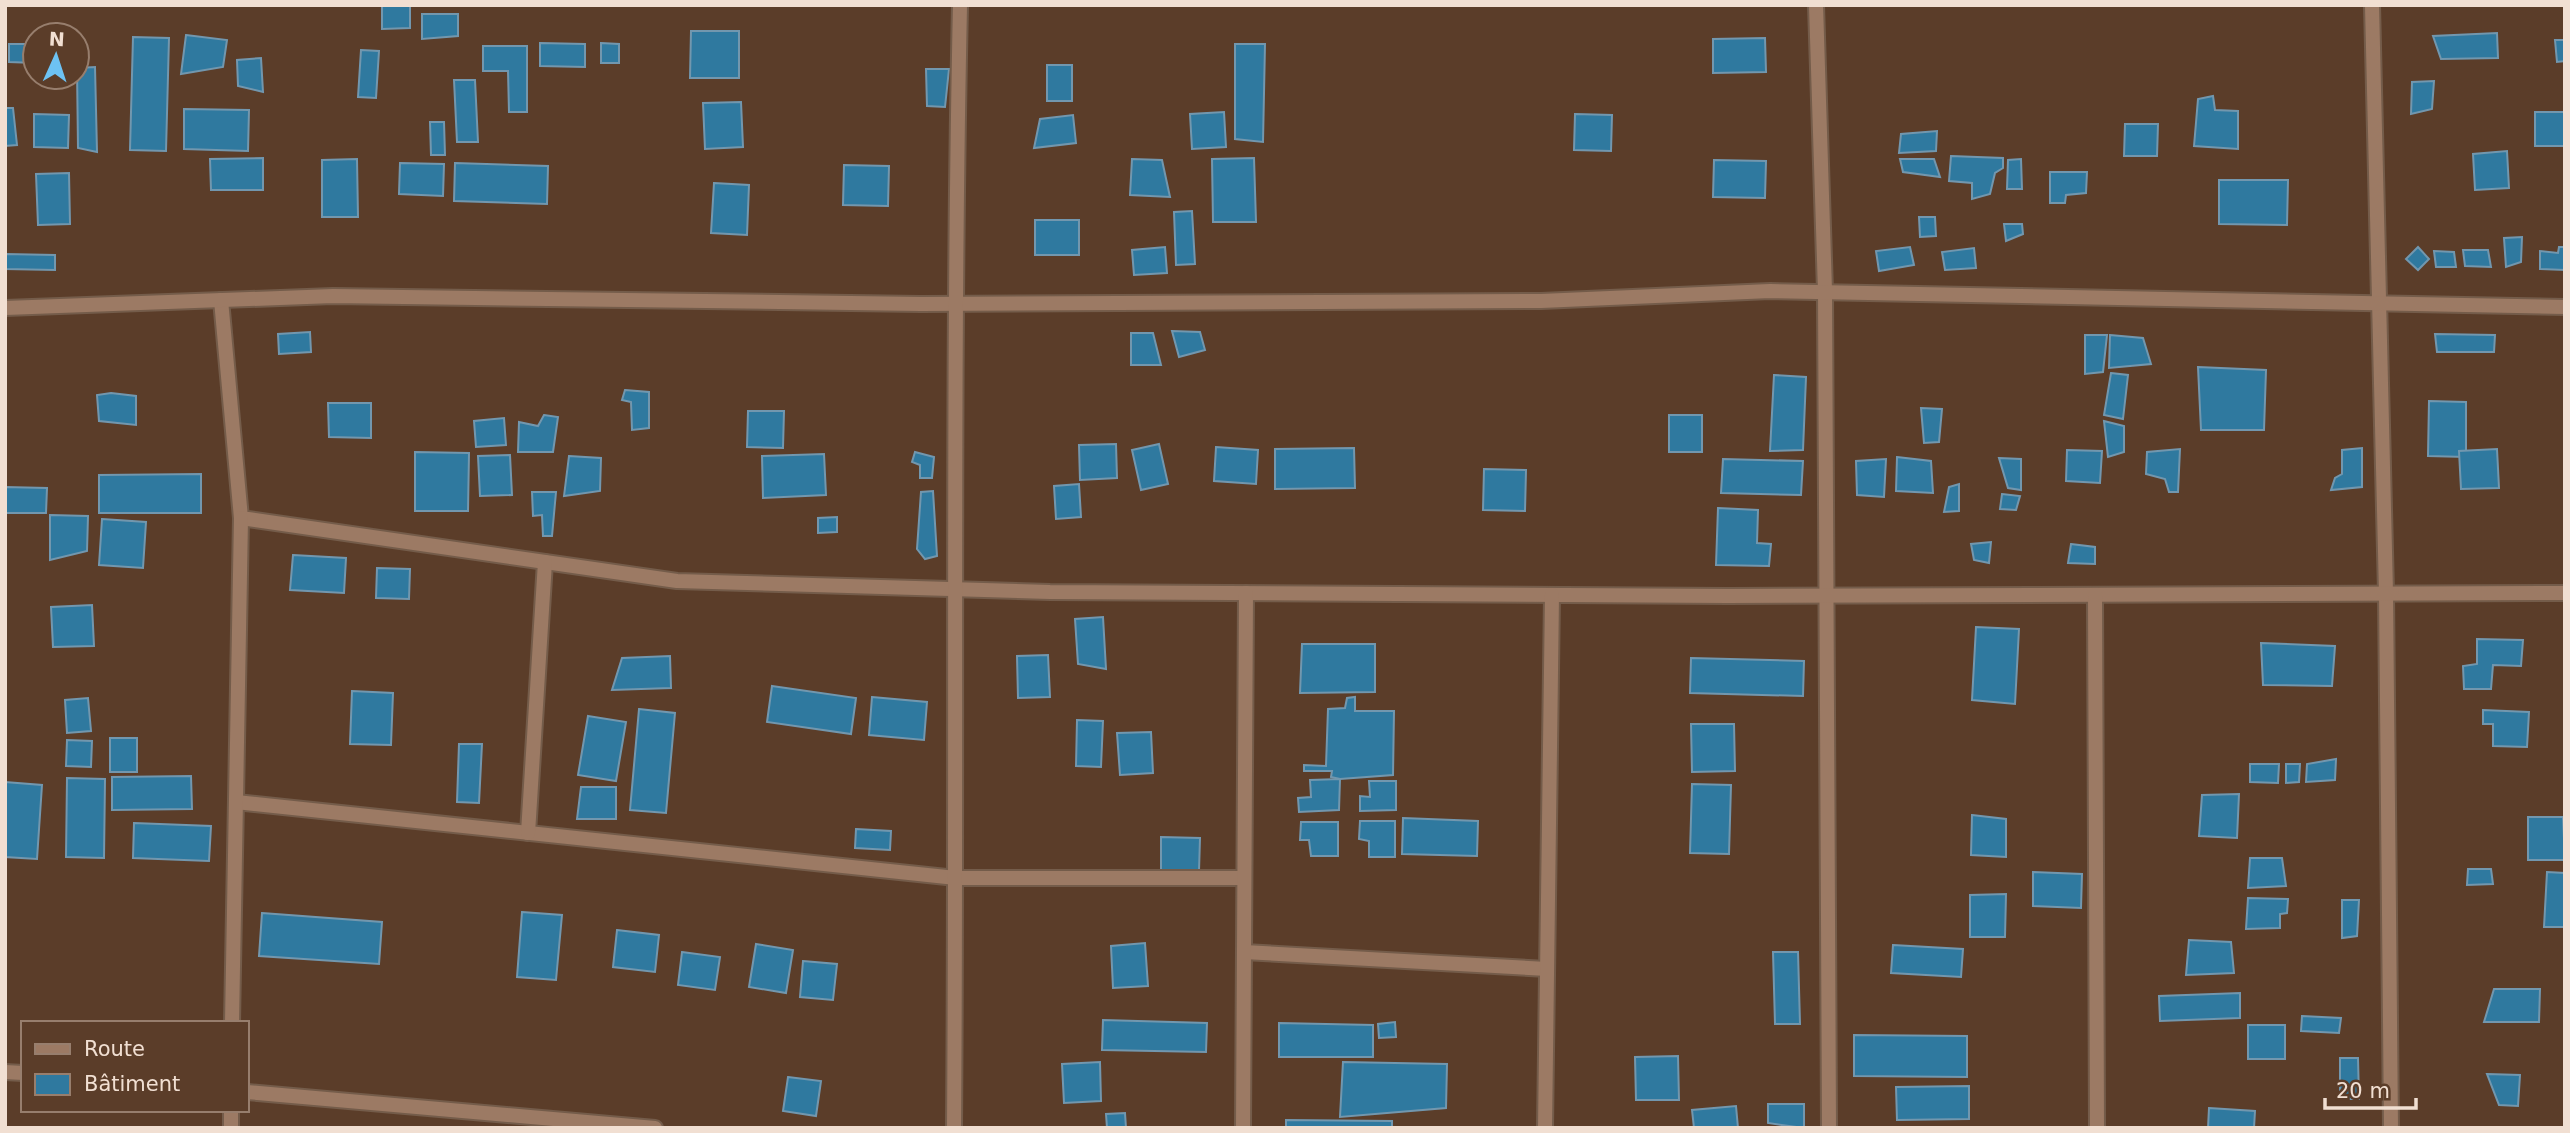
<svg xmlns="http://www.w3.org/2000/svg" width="2570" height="1133" viewBox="0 0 2570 1133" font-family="'DejaVu Sans',sans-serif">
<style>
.building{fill:#2f799f;stroke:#7297ae;stroke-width:2}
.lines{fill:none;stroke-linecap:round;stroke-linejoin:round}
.street-casing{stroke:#745c4a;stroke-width:18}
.street{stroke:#9c7a64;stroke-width:14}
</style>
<rect width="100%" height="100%" fill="#5b3d29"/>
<g class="building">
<polygon points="382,5 410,5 410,28 382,29"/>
<polygon points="422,14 458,14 458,36 422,39"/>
<polygon points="691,31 739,31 739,78 690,78"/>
<polygon points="2497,33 2498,58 2441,59 2433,36"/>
<polygon points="186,35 227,40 223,67 181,74"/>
<polygon points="133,37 169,38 166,151 130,150"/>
<polygon points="1765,38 1766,72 1713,73 1713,39"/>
<polygon points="2555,40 2565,40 2565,61 2557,62"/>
<polygon points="540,43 585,44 585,67 540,66"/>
<polygon points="601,43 619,44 619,63 601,63"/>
<polygon points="9,44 35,44 35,63 9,62"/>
<polygon points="1235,44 1265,44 1263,142 1235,139"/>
<polygon points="483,46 527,46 527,112 509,112 508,71 483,71"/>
<polygon points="361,50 379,51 376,98 358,97"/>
<polygon points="261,58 263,92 238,86 237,60"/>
<rect x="1047" y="65" width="25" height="36"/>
<polygon points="95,67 97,152 78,148 77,68"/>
<polygon points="926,69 949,69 945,107 927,106"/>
<polygon points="454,80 475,80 478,142 457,142"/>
<polygon points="2434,81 2432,109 2411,114 2412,82"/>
<polygon points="2213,96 2215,110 2238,111 2238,149 2194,146 2198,99"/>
<polygon points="741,102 743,147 705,149 703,103"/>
<polygon points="5,108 13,108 17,145 5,146"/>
<polygon points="184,109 249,110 248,151 184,149"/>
<polygon points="1224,112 1226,147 1192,149 1190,114"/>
<rect x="2535" y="112" width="30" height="34"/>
<polygon points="34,114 69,115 68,148 34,147"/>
<polygon points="1575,114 1612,115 1611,151 1574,150"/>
<polygon points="1073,115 1076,143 1034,148 1040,119"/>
<polygon points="430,122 444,122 445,155 431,155"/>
<polygon points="2125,124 2158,124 2157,156 2124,156"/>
<polygon points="1937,131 1936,151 1899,153 1901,134"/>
<polygon points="2507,151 2509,188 2475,190 2473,154"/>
<polygon points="1951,156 2003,158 2003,168 1995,173 1990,194 1972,199 1972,183 1949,181"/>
<polygon points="263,158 263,190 211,190 210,159"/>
<polygon points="1254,158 1256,222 1213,222 1212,159"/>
<polygon points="357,159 358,217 322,217 322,160"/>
<polygon points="1132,159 1162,160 1170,197 1130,195"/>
<polygon points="1900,159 1934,159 1940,177 1903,172"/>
<polygon points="2021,159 2022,189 2007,189 2008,160"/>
<polygon points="1714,160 1766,161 1765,198 1713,197"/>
<polygon points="400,163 444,164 443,196 399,194"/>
<polygon points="455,163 548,166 547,204 454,201"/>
<polygon points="844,165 889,166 888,206 843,205"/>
<polygon points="2050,172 2087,172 2086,193 2066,195 2065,203 2050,203"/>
<polygon points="69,173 70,224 38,225 36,174"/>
<polygon points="2219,180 2288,180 2287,225 2219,224"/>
<polygon points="714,183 749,185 747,235 711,233"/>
<polygon points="1192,211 1195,264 1176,265 1174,212"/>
<polygon points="1919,217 1935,217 1936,236 1920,237"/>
<rect x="1035" y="220" width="44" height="35"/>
<polygon points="2004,224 2022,224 2023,234 2006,241"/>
<polygon points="2522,237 2521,262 2506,267 2504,238"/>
<polygon points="1165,247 1167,273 1134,275 1132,250"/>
<polygon points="1910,247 1914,265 1879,271 1876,251"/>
<polygon points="2418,247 2429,259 2418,270 2406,259"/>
<polygon points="2559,247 2565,247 2565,270 2540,269 2540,251 2558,253"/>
<polygon points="1974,248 1976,268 1945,270 1942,252"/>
<polygon points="2463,250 2488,250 2491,267 2465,266"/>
<polygon points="2434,251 2454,252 2456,267 2436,267"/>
<polygon points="5,254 55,255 55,270 5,269"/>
<polygon points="1172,331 1200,332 1205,350 1179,357"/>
<polygon points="310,332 311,352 279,354 278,334"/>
<polygon points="1131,333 1153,333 1161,365 1131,365"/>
<polygon points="2435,334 2495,335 2494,352 2437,352"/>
<polygon points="2085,335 2107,335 2103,372 2085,374"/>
<polygon points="2110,335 2143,338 2151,364 2109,368"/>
<polygon points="2198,367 2266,370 2264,430 2201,430"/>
<polygon points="2111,373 2128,375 2123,419 2104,415"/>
<polygon points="1774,375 1806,377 1803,450 1770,451"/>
<polygon points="625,390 649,392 649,428 632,430 631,402 622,400"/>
<polygon points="111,393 136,396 136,425 99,421 97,395"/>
<polygon points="2429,401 2466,402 2466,457 2428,456"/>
<polygon points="328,403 371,403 371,438 329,437"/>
<polygon points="1921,408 1942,409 1939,442 1924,443"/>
<polygon points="748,411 784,411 783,448 747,447"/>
<polygon points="544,415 558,417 553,452 518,452 519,422 538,426"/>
<rect x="1669" y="415" width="33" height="37"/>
<polygon points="504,418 506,445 476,447 474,421"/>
<polygon points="2104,421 2124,426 2124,452 2108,457"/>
<polygon points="1116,444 1117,478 1080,480 1079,445"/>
<polygon points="1159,444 1168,484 1141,490 1132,450"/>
<polygon points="1216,447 1258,450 1256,484 1214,481"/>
<polygon points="1354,448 1355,488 1275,489 1275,449"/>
<polygon points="2362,448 2362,487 2331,490 2335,478 2342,474 2342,450"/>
<polygon points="2180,449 2178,492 2169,492 2165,479 2146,474 2147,452"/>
<polygon points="2497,449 2499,488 2461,489 2459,451"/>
<polygon points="2067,450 2102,451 2100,483 2066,481"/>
<polygon points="415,452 469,453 468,511 415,511"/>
<polygon points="915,452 934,457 932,478 920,478 920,465 912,462"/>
<polygon points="824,454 826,495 763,498 762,456"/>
<polygon points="510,455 512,495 480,496 478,456"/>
<polygon points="569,456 601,458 600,491 564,496"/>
<polygon points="1897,457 1931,461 1933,493 1896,491"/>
<polygon points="1999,458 2021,459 2021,490 2008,488"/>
<polygon points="1723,459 1803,461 1801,495 1721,493"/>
<polygon points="1886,459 1884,497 1857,495 1856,461"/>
<polygon points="1484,469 1526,470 1525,511 1483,510"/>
<polygon points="201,474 201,513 99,513 99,475"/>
<polygon points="1079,484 1081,517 1056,519 1054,486"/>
<polygon points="1959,484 1959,511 1944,512 1949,487"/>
<polygon points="5,487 47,488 46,513 5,513"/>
<polygon points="933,491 937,556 925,559 917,549 921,492"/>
<polygon points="532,492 556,492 552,536 543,536 542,515 533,516"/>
<polygon points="2002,494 2020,496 2016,510 2000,509"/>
<polygon points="1718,508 1758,510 1757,543 1771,544 1769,566 1716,565"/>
<polygon points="50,515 88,516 87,551 50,560"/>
<polygon points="837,517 837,532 818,533 818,518"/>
<polygon points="102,519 146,522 143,568 99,565"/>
<polygon points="1991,542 1989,563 1974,560 1971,544"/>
<polygon points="2071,544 2095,547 2095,564 2068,563"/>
<polygon points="293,555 346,558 344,593 290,590"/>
<polygon points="377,568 410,569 409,599 376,598"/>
<polygon points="92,605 94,646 53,647 51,607"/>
<polygon points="1103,617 1106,669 1078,664 1075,619"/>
<polygon points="1976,627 2019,629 2015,704 1972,700"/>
<polygon points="2477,639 2523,640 2521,666 2493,665 2491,689 2464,689 2463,666 2477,664"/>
<polygon points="2261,643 2335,646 2332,686 2263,685"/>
<polygon points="1302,644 1375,644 1375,692 1300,693"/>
<polygon points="1048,655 1050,697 1018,698 1017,656"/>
<polygon points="670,656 671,688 612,690 622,658"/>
<polygon points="1691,658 1804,661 1803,696 1690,693"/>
<polygon points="772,686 856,698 851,734 767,722"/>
<polygon points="352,691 393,693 391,745 350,744"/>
<polygon points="872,697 927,702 924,740 869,735"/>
<polygon points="1355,697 1355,711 1394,711 1393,775 1340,779 1331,777 1332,771 1304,771 1304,765 1326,766 1328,709 1345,708 1347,698"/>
<polygon points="88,698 91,731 67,733 65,700"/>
<polygon points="639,709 675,713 666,813 630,810"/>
<polygon points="2483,710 2529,712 2527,747 2493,746 2493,724 2483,724"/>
<polygon points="588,716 626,722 616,781 578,775"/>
<polygon points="1077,720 1103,721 1101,767 1076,766"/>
<polygon points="1691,724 1734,724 1735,771 1692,772"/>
<polygon points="1151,732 1153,773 1120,775 1117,733"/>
<rect x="110" y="738" width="27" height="34"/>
<polygon points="67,740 92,741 91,767 66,766"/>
<polygon points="459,744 482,744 479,803 457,802"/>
<polygon points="2336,759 2335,780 2306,782 2307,764"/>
<polygon points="2250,764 2279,764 2278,783 2250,782"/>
<polygon points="2286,764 2300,764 2299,782 2286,783"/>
<polygon points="191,776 192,809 112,810 112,777"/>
<polygon points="67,778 105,779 104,858 66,857"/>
<polygon points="1340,779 1339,810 1299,812 1298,798 1311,797 1310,780"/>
<polygon points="1369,781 1396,781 1396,810 1360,811 1360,796 1370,797"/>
<polygon points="5,782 42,785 37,859 5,857"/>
<polygon points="1692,784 1731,785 1729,854 1690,853"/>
<polygon points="581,787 616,787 616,819 577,819"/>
<polygon points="2239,794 2237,838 2199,836 2202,795"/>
<polygon points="1972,815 2006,819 2006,857 1971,855"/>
<polygon points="2528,817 2563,817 2565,860 2528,860"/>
<polygon points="1403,818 1478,821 1477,856 1402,854"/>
<polygon points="1360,821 1395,821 1395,857 1369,857 1369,841 1359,839"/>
<polygon points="1301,822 1338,822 1338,856 1311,856 1309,840 1300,840"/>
<polygon points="134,823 211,826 209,861 133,858"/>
<polygon points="856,829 891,831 890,850 855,848"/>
<polygon points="1161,837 1200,838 1199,871 1161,870"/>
<polygon points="2250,858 2282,858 2286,886 2248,888"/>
<polygon points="2468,869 2491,869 2493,884 2467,885"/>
<polygon points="2033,872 2082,874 2081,908 2033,906"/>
<polygon points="2547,872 2565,873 2565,927 2544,927"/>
<polygon points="2006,894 2005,937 1970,937 1970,895"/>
<polygon points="2248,898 2288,899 2287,913 2280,914 2280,928 2246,929"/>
<polygon points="2342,900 2359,900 2357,936 2342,938"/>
<polygon points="522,912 562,915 556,980 517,977"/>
<polygon points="262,913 382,922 379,964 259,956"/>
<polygon points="617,930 659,935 655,972 613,967"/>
<polygon points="2189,940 2231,942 2234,973 2186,975"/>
<polygon points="1145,943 1148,986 1113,988 1111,946"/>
<polygon points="756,944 793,950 786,993 749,987"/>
<polygon points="1893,945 1963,949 1961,977 1891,973"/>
<polygon points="682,952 720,957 715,990 678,985"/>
<polygon points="1773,952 1798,952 1800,1024 1775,1024"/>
<polygon points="803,961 837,964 833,1000 800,997"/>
<polygon points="2494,989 2540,989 2539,1022 2484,1022"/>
<polygon points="2240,993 2240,1018 2160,1021 2159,996"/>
<polygon points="2302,1016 2341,1018 2339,1033 2301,1031"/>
<polygon points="1103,1020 1207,1023 1206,1052 1102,1050"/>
<polygon points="1395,1022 1396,1037 1379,1038 1378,1024"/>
<polygon points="1279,1023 1373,1025 1373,1057 1279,1057"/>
<rect x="2248" y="1025" width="37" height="34"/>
<polygon points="1854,1035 1967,1036 1967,1077 1854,1076"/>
<polygon points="1678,1056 1679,1100 1636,1100 1635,1057"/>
<polygon points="2340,1058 2358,1058 2359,1099 2340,1099"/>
<polygon points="1100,1062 1101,1101 1064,1103 1062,1064"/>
<polygon points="1343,1062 1447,1064 1446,1108 1340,1117"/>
<polygon points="2487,1074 2520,1075 2518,1106 2499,1105"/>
<polygon points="788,1077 821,1081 816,1116 783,1111"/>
<polygon points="1969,1086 1969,1119 1897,1120 1896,1087"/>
<polygon points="1768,1104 1804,1104 1804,1128 1768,1123"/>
<polygon points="1736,1106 1738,1128 1694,1128 1692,1110"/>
<polygon points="2209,1108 2255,1111 2254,1128 2208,1128"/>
<polygon points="1125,1113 1126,1128 1107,1128 1106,1114"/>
<polygon points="1286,1120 1392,1121 1392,1128 1286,1128"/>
</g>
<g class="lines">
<defs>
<g id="street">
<polyline points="1816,5 1825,291 1829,1128"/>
<polyline points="2372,5 2386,593 2391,1128"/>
<polyline points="221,300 241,518 677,581 1050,592 1728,596 2565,593"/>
<polyline points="5,308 333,296 921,304 1541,301 1770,291 2565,307"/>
<polyline points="2095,595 2097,1128"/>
<polyline points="236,802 956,878 1244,878"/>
<polyline points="528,833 545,562"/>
<polyline points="1244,952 1547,969"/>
<polyline points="232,1023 241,518"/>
<polyline points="5,1072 23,1073"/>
<polyline points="247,1092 655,1128"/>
<polyline points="231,1110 231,1128"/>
<path d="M954 1128C957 754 952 379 960 5"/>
<polyline points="1243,1128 1246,593"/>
<polyline points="1545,1128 1552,595"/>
</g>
</defs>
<use href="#street" class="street-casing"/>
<use href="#street" class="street"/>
</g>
<rect width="2570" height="1133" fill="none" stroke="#f1dfd2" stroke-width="14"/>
<rect x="21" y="1021" width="228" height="91" fill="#5b3d29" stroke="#977e6d" stroke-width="2"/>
<rect x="35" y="1044" width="35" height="10" fill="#9c7a64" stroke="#977e6d" stroke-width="2"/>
<text x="84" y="1056" font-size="21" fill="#f1dfd2">Route</text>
<rect x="35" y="1074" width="35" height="21" fill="#2f799f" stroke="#977e6d" stroke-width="2"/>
<text x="84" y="1091" font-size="21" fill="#f1dfd2">Bâtiment</text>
<g transform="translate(56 56) rotate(3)"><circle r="33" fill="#5b3d29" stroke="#977e6d" stroke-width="2"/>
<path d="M0-5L12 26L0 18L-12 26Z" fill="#6dc2f3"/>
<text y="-10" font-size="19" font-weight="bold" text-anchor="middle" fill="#f1dfd2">N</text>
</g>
<path d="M2325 1098v10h91v-10" fill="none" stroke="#f1dfd2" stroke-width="3.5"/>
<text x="2336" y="1098" font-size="21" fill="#f1dfd2" stroke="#5b3d29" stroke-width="5" paint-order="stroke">20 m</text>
</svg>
